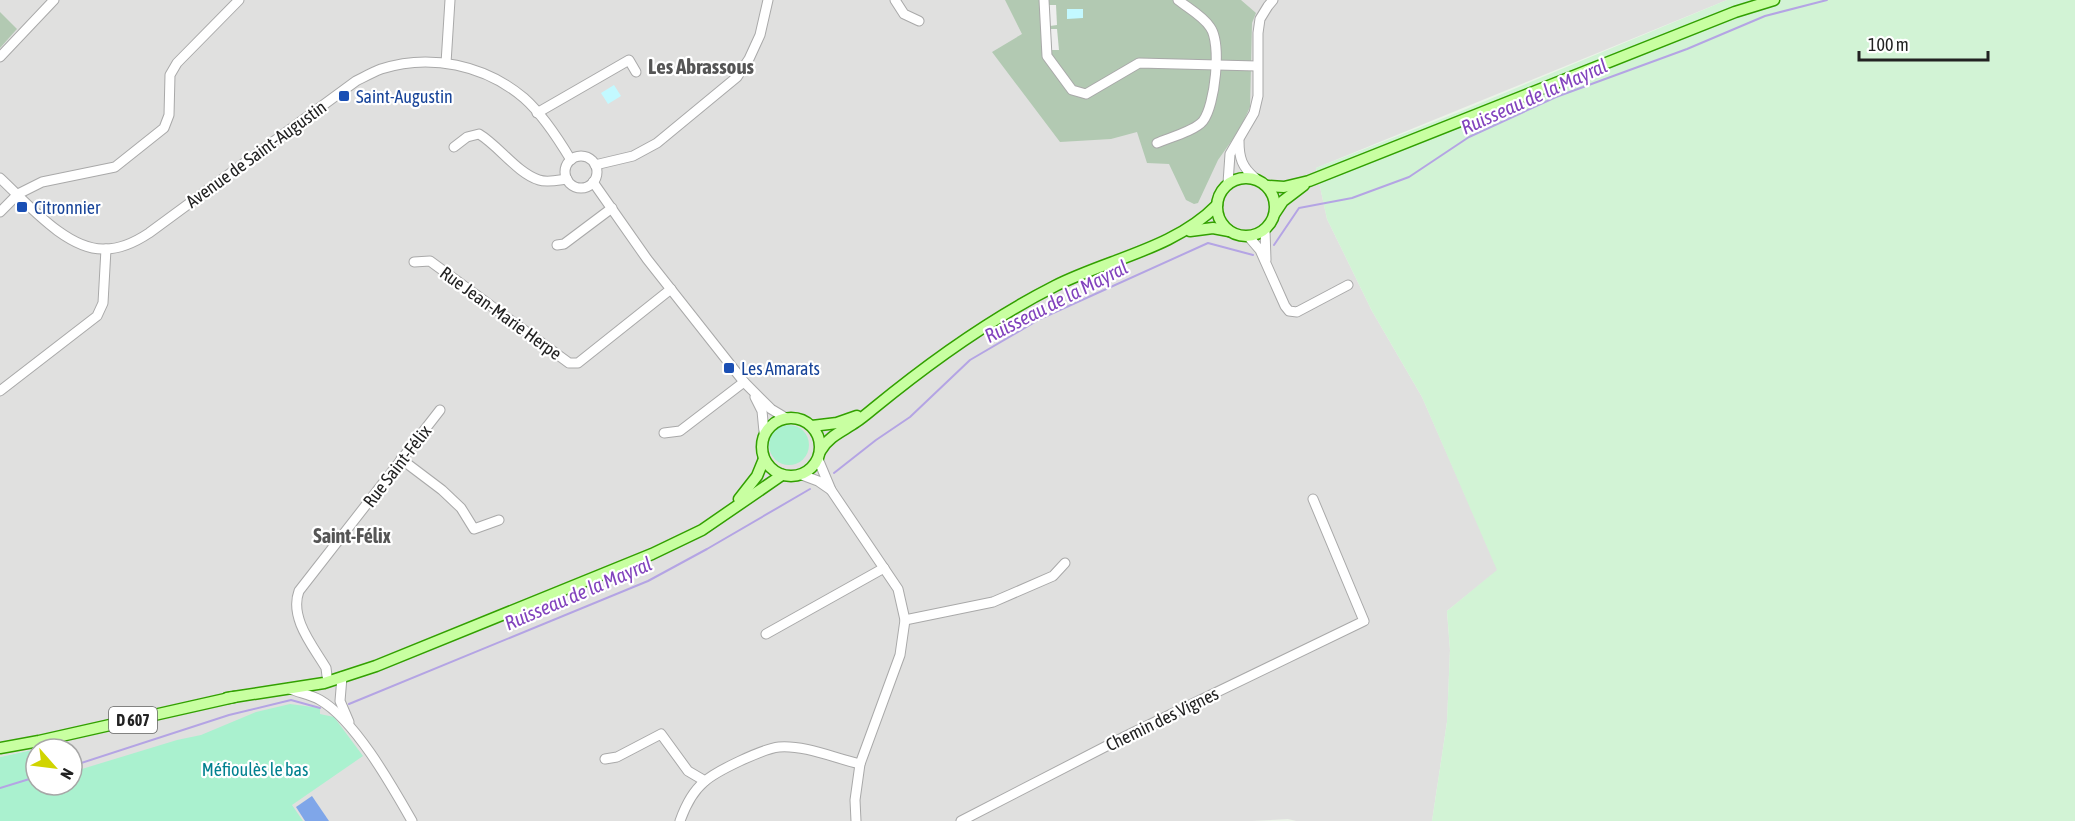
<svg xmlns="http://www.w3.org/2000/svg" width="2075" height="821" viewBox="0 0 2075 821" font-family="'Asap Condensed',sans-serif">
<style>
.residential{fill:#e0e0df}
.construction{fill:#b2c9b2}
.farmland{fill:#d2f3d5}
.grass{fill:#aaf1cf}
.park{fill:#c3f9ff}
.pitch{fill:#7fa6e9}
.parking{fill:#eee}
.lines{fill:none;stroke-linecap:round;stroke-linejoin:round}
.stream{stroke:#b4a4e4;stroke-width:2}
.minor-casing{stroke:#a9a9a9;stroke-width:11}
.major-casing{stroke:#32a000;stroke-width:13}
.minor{stroke:#fff;stroke-width:9}
.major{stroke:#c8ffa1;stroke-width:10}
.transit-dot{fill:#1a4fb4;stroke:#fff;stroke-width:2}
.labels{text-anchor:middle;dominant-baseline:central;stroke-width:4.5;stroke-linejoin:round;paint-order:stroke}
.shield{fill:#fff;stroke:#646464;stroke-width:1.5}
.shield-label{font-size:16px;font-weight:bold;fill:#222}
.transit-label{font-size:18px;fill:#164399;stroke:#fff;text-anchor:start}
.street-label{font-size:18px;fill:#222;stroke:#fff}
.park-label{font-size:18px;fill:#00818f;stroke:#fff}
.water-label{font-size:20px;font-style:italic;fill:#8243bd;stroke:#fff}
.neighbourhood-label{font-size:20px;font-weight:bold;fill:#555;stroke:#fff}
.quarter-label{font-size:21px;font-weight:bold;fill:#555;stroke:#fff}
</style>
<rect width="100%" height="100%" fill="#ebf3e8"/>
<polygon class="residential" points="0,0 1727,0 1316,168 1327,219 1372,311 1422,397 1498,570 1447,611 1450,650 1447,722 1432,821 1296,821 1288,819 1252,821 99,821 72,784 72,749 56,749 54,745 0,757"/>
<g class="construction">
<polygon points="1005,0 1241,0 1256,13 1252,23 1250,107 1240,129 1218,160 1198,203 1194,204 1186,200 1169,164 1147,163 1137,132 1111,139 1060,142 992,52 1022,34"/>
<polygon points="0,12 17,29 0,48"/>
</g>
<polygon class="farmland" points="1727,0 2075,0 2075,821 1432,821 1447,722 1450,650 1447,611 1497,570 1422,397 1372,311 1327,219 1316,168 1459,112"/>
<g class="grass">
<circle cx="789" cy="445" r="20"/>
<polygon points="290,704 320,708 320,714 334,717 363,756 292,805 303,821 0,821 0,757 55,745 56,749 36,749 36,785 72,785 72,772 177,740 201,735 256,712"/>
</g>
<g class="park">
<polygon points="1067,9 1083,9 1083,18 1067,19"/>
<polygon points="614,85 621,96 608,104 601,93"/>
</g>
<polygon class="pitch" points="312,796 329,821 305,821 296,807"/>
<g class="parking">
<polygon points="1049,5 1056,5 1057,25 1050,26"/>
<polygon points="1050,29 1057,29 1059,50 1052,50"/>
</g>
<g class="lines">
<g class="stream">
<polyline points="1274,245 1299,208 1352,198 1409,177 1469,137 1556,97 1687,49 1765,16 1827,0"/>
<polyline points="834,473 876,440 910,417 970,360 1040,319 1208,243 1253,255"/>
<polyline points="349,704 648,581 707,549 810,489"/>
<polyline points="72,766 229,715 291,700 320,708"/>
<polyline points="0,788 36,777"/>
</g>
<defs>
<g id="minor">
<polyline points="895,0 904,14 919,21"/>
<polyline points="1044,0 1047,56 1072,90 1086,94 1139,63 1257,66"/>
<polyline points="0,57 54,0"/>
<polyline points="446,63 450,0"/>
<polyline points="537,113 629,60 636,72"/>
<path d="M1239 141C1239 158 1242 167 1255 178"/>
<path d="M1157 143C1168 138 1195 131 1203 121 1215 106 1222 43 1210 27 1203 16 1188 8 1178 0"/>
<path d="M454 147 467 137 479 134C499 146 517 173 539 180 547 183 559 180 567 179"/>
<circle cx="581" cy="172" r="16"/>
<polyline points="595,165 633,156 657,143 737,77 749,59 760,35 768,0"/>
<path d="M0 178C26 202 67 251 105 249 120 249 137 241 149 233L356 81C364 77 373 72 381 69 430 53 485 65 524 98 541 113 559 140 571 160"/>
<polyline points="593,182 647,259 744,382 771,409 786,418"/>
<polyline points="1228,183 1230,154 1254,113 1258,96 1258,33 1260,19 1268,6 1273,0"/>
<polyline points="0,212 18,194 42,182 115,167 164,128 169,115 170,75 177,63 239,0"/>
<polyline points="1265,230 1266,260"/>
<polyline points="1248,236 1260,250 1285,306 1289,311 1297,312 1348,285"/>
<polyline points="557,245 564,244 612,208"/>
<polyline points="414,262 430,261 569,363 578,363 671,289"/>
<polyline points="0,391 97,316 103,303 106,249"/>
<polyline points="755,397 762,411 764,432"/>
<polyline points="664,433 680,431 744,382"/>
<polyline points="401,459 442,490 461,508 474,529 499,520"/>
<polyline points="802,475 818,481 831,490 818,459"/>
<polyline points="831,490 898,589 905,620 900,655 860,764 855,800 856,821"/>
<polyline points="905,620 993,602 1053,576 1065,563"/>
<polyline points="766,634 884,568"/>
<path d="M327 676 326 668C313 646 289 618 299 591L440 410"/>
<polyline points="342,677 340,701 349,722"/>
<path d="M290 689C300 693 311 695 320 700 355 720 392 786 412 821"/>
<polyline points="605,759 617,757 661,734 688,771 705,781"/>
<path d="M680 821C685 807 692 792 704 782 716 771 762 749 779 747 805 745 834 758 860 764"/>
<polyline points="961,821 1126,736 1364,621 1313,499"/>
</g>
<g id="major">
<circle cx="1246" cy="207" r="29"/>
<polyline points="1268,186 1284,187 1309,181 1735,12 1774,0"/>
<polyline points="1275,213 1283,201 1304,185"/>
<polyline points="1190,231 1213,228 1229,231"/>
<circle cx="791" cy="447" r="29"/>
<polyline points="812,426 837,423 857,416"/>
<path d="M821 450C829 436 843 431 856 422 862 418 868 413 874 408 930 362 990 319 1055 286 1108 259 1174 249 1217 205"/>
<polyline points="739,499 757,476 764,459"/>
<polyline points="227,698 324,683 376,666 652,554 702,530 782,475"/>
<polyline points="0,748 39,741 234,697"/>
</g>
</defs>
<use href="#minor" class="minor-casing"/>
<use href="#major" class="major-casing"/>
<use href="#minor" class="minor"/>
<use href="#major" class="major"/>
</g>
<g class="transit-dot">
<rect x="338" y="90" width="12" height="12" rx="3"/>
<rect x="16" y="201" width="12" height="12" rx="3"/>
<rect x="723" y="362" width="12" height="12" rx="3"/>
</g>
<g class="labels">
<rect class="shield" x="109" y="707" width="48" height="26" rx="4.5"/>
<g class="shield-label">
<text x="133" y="720">D 607</text>
</g>
<g class="transit-label">
<text x="356" y="96">Saint-Augustin</text>
<text x="34" y="207">Citronnier</text>
<text x="741" y="368">Les Amarats</text>
</g>
<g class="street-label">
<text transform="translate(256 154) rotate(-36)">Avenue de Saint-Augustin</text>
<text transform="translate(501 313) rotate(36)">Rue Jean-Marie Herpe</text>
<text transform="translate(397 466) rotate(-52)">Rue Saint-Félix</text>
<text transform="translate(1162 719) rotate(-26)">Chemin des Vignes</text>
</g>
<g class="park-label">
<text x="255" y="769">Méfioulès le bas</text>
</g>
<g class="water-label">
<text transform="translate(1534 96) rotate(-24)">Ruisseau de la Mayral</text>
<text transform="translate(1056 301) rotate(-27)">Ruisseau de la Mayral</text>
<text transform="translate(578 593) rotate(-23)">Ruisseau de la Mayral</text>
</g>
<g class="neighbourhood-label">
<text x="352" y="535">Saint-Félix</text>
</g>
<g class="quarter-label">
<text x="701" y="66">Les Abrassous</text>
</g>
</g>
<g transform="translate(54 767) rotate(118)"><circle r="28" fill="#ffffff" stroke="#a7a7a7" stroke-width="1.5"/>
<path d="M0-4.5L10 22L0 15L-10 22Z" fill="#d0d400"/>
<text y="-9" font-size="16" font-weight="bold" text-anchor="middle" fill="#222222">N</text>
</g>
<path d="M1859 51v9h129v-9" fill="none" stroke="#222222" stroke-width="3"/>
<text x="1868" y="51" font-size="18" fill="#222222" stroke="#ffffff" stroke-width="4.5" paint-order="stroke">100 m</text>
</svg>
